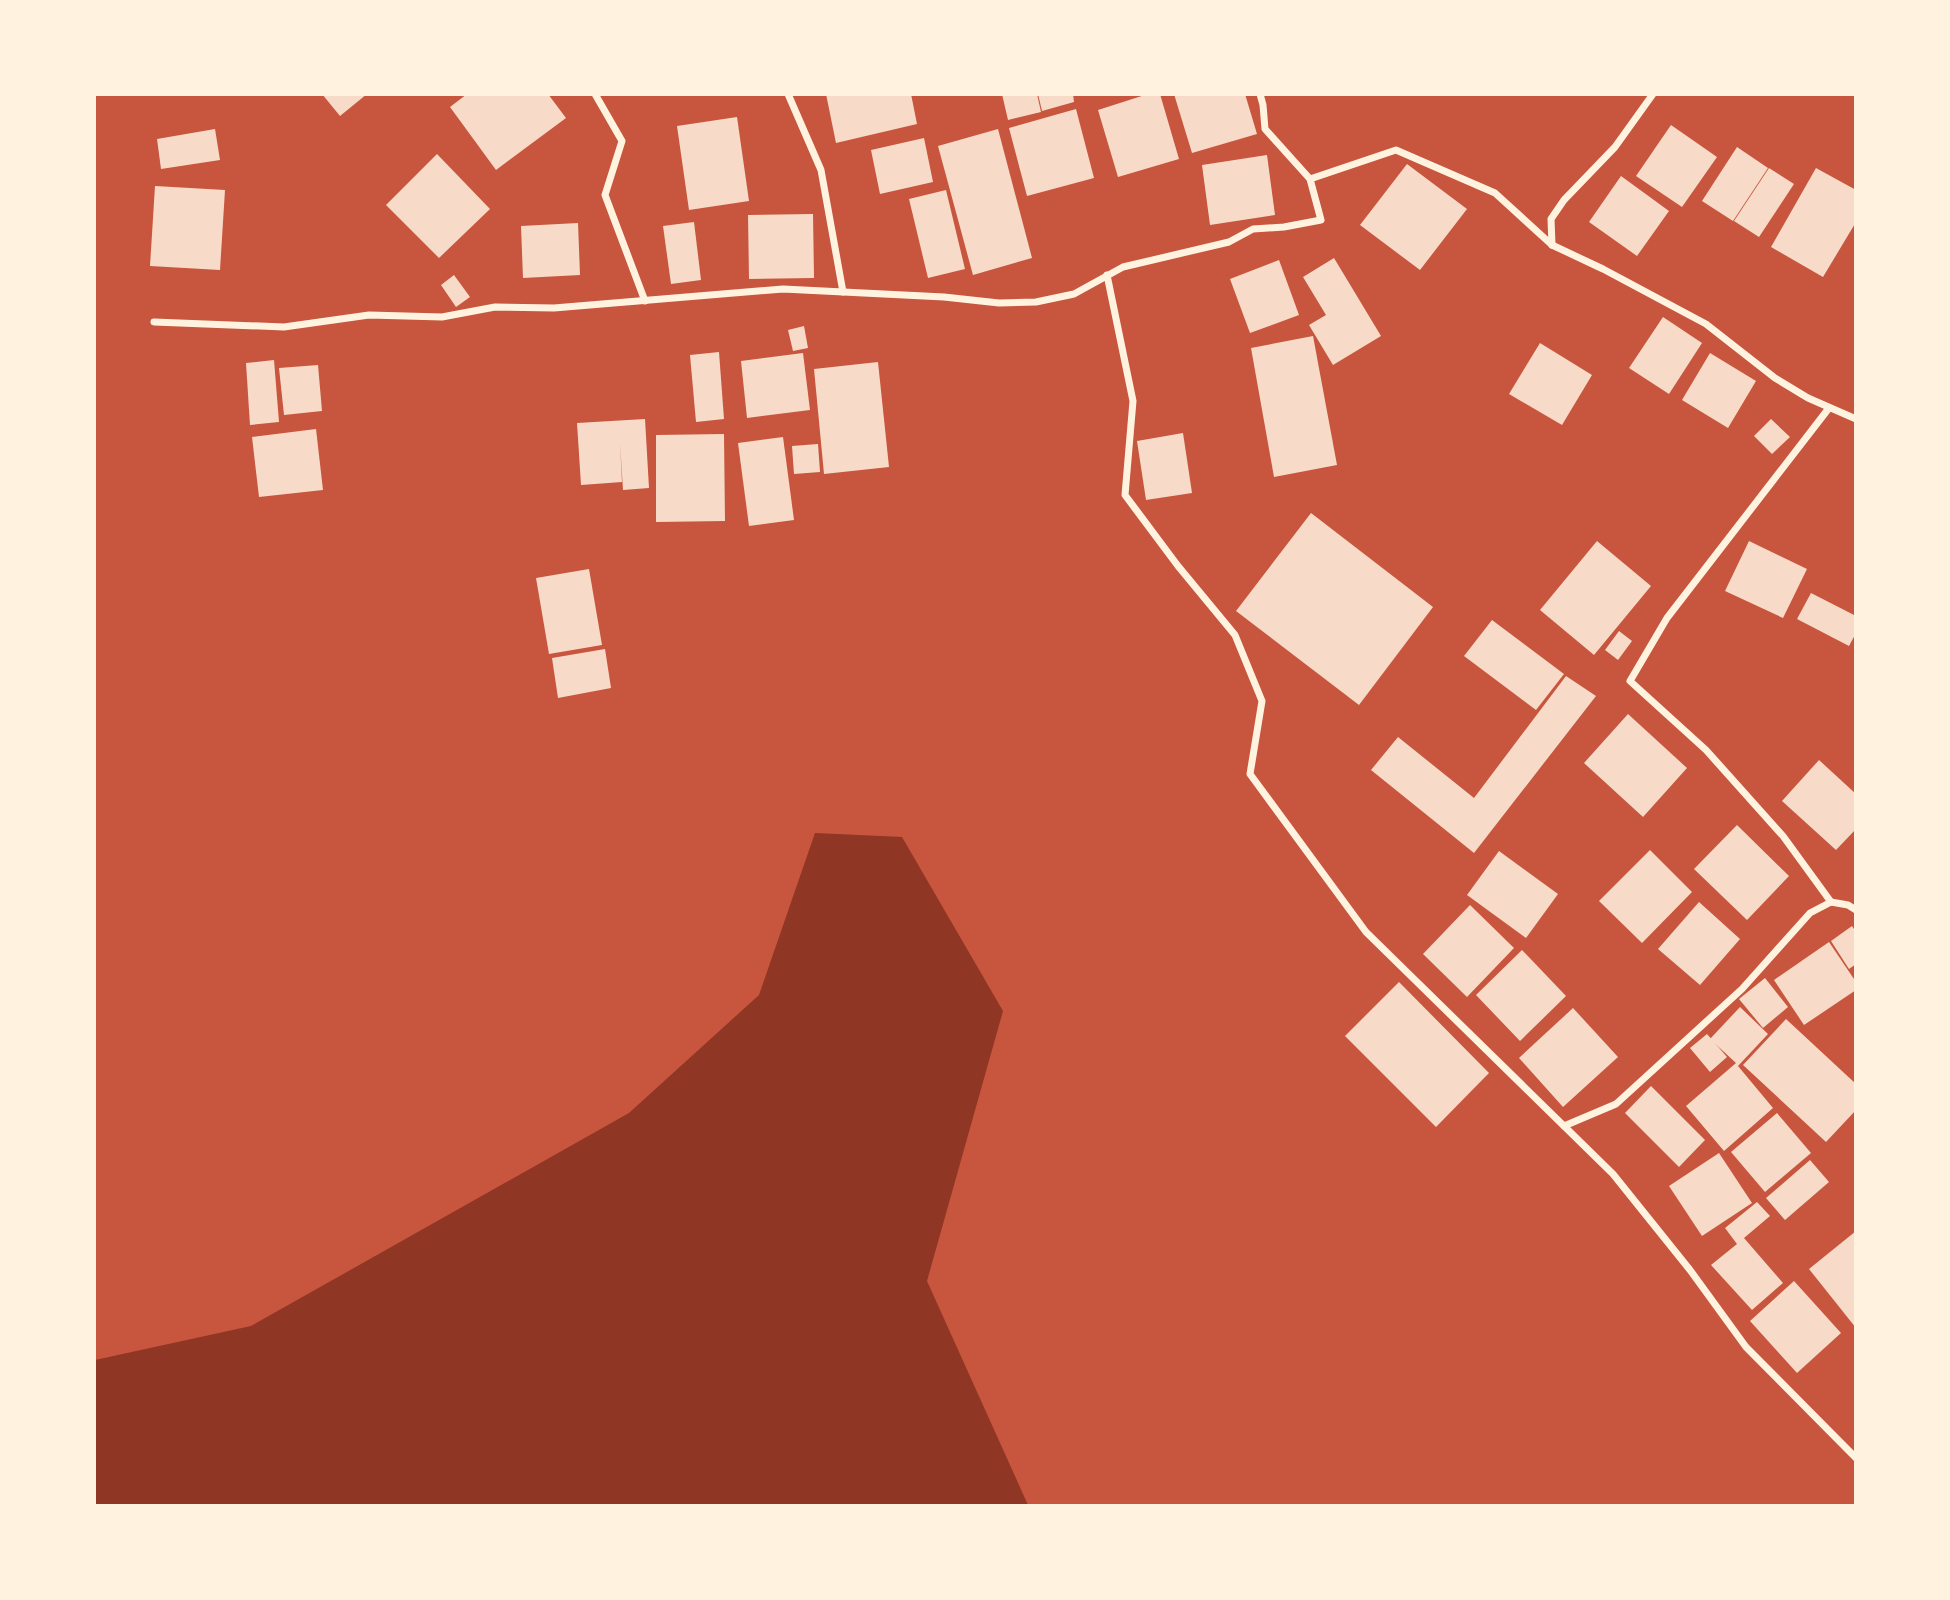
<svg xmlns="http://www.w3.org/2000/svg" width="1950" height="1600" viewBox="0 0 1950 1600" font-family="Quicksand,sans-serif">
<style>
.water{fill:#8f3625}
.building{fill:#f7dbc8}
.lines{fill:none;stroke-linecap:round;stroke-linejoin:round}
.minor{stroke:#fff3e0;stroke-width:7}
</style>
<rect width="100%" height="100%" fill="#c8553d"/>
<polygon class="water" points="815,833 902,837 1003,1011 927,1281 1028,1505 95,1505 95,1360 251,1326 629,1113 759,995"/>
<g class="building">
<polygon points="322,94 367,94 340,116"/>
<polygon points="467,94 548,94 566,118 496,170 450,107"/>
<polygon points="826,94 911,94 917,124 836,143"/>
<polygon points="1002,94 1037,94 1041,112 1008,120"/>
<polygon points="1038,94 1073,94 1074,102 1042,111"/>
<polygon points="1148,94 1160,94 1179,159 1118,177 1098,110"/>
<polygon points="1174,94 1245,94 1257,134 1192,153"/>
<polygon points="1076,109 1094,178 1027,196 1009,128"/>
<polygon points="737,117 749,201 689,210 677,126"/>
<polygon points="1671,125 1717,157 1682,207 1636,176"/>
<polygon points="215,129 220,160 161,169 157,139"/>
<polygon points="998,129 1032,258 973,275 938,146"/>
<polygon points="924,138 933,182 880,194 871,150"/>
<polygon points="1737,147 1768,168 1733,221 1702,201"/>
<polygon points="437,154 490,209 439,258 386,205"/>
<polygon points="1267,155 1275,215 1210,225 1202,165"/>
<polygon points="1407,164 1467,209 1420,270 1360,225"/>
<polygon points="1769,168 1794,184 1759,237 1734,221"/>
<polygon points="1816,168 1856,190 1856,222 1823,277 1771,247"/>
<polygon points="1621,176 1669,211 1637,256 1589,222"/>
<polygon points="155,186 225,190 220,270 150,266"/>
<polygon points="946,190 965,269 928,278 909,199"/>
<polygon points="813,214 814,278 749,279 748,215"/>
<polygon points="694,222 701,280 671,284 663,226"/>
<polygon points="578,223 580,275 523,278 521,226"/>
<polygon points="1334,258 1381,336 1333,365 1309,325 1326,315 1303,277"/>
<polygon points="1279,260 1299,315 1250,333 1230,279"/>
<polygon points="454,275 470,297 456,307 441,285"/>
<polygon points="1663,317 1702,343 1669,394 1629,368"/>
<polygon points="804,326 808,348 793,351 788,330"/>
<polygon points="1313,336 1337,465 1274,477 1251,348"/>
<polygon points="1540,343 1592,375 1562,425 1509,394"/>
<polygon points="719,352 724,419 696,422 690,355"/>
<polygon points="803,353 810,410 747,418 741,361"/>
<polygon points="1710,353 1756,381 1728,428 1682,400"/>
<polygon points="274,360 279,422 250,425 246,363"/>
<polygon points="878,362 889,467 824,474 814,369"/>
<polygon points="318,365 322,411 284,415 279,368"/>
<polygon points="645,419 649,488 623,490 620,443 622,482 581,485 577,423"/>
<polygon points="1771,419 1790,437 1772,454 1754,436"/>
<polygon points="316,429 323,490 259,497 252,437"/>
<polygon points="1183,433 1192,493 1146,500 1137,441"/>
<polygon points="724,434 725,521 656,522 656,435"/>
<polygon points="783,437 794,520 749,526 738,443"/>
<polygon points="818,444 820,472 794,474 792,446"/>
<polygon points="1311,513 1433,607 1359,705 1236,611"/>
<polygon points="1597,541 1651,586 1594,655 1540,610"/>
<polygon points="1749,541 1807,569 1783,618 1725,591"/>
<polygon points="589,569 602,645 549,654 536,578"/>
<polygon points="1811,593 1856,616 1856,633 1849,646 1797,619"/>
<polygon points="1492,620 1564,674 1536,710 1464,656"/>
<polygon points="1619,631 1632,641 1618,660 1605,650"/>
<polygon points="605,649 611,688 558,698 552,658"/>
<polygon points="1566,676 1596,696 1474,853 1371,770 1398,737 1474,798"/>
<polygon points="1628,714 1687,768 1643,817 1584,763"/>
<polygon points="1819,760 1856,794 1856,829 1836,850 1782,801"/>
<polygon points="1737,825 1789,876 1747,920 1694,869"/>
<polygon points="1650,850 1692,892 1642,943 1599,901"/>
<polygon points="1499,851 1558,894 1526,938 1467,895"/>
<polygon points="1699,902 1740,939 1700,985 1658,949"/>
<polygon points="1470,905 1514,948 1467,997 1423,954"/>
<polygon points="1852,926 1856,932 1856,964 1849,969 1831,941"/>
<polygon points="1829,942 1856,982 1856,990 1804,1025 1774,980"/>
<polygon points="1522,950 1566,996 1520,1041 1476,995"/>
<polygon points="1765,978 1788,1007 1763,1028 1739,999"/>
<polygon points="1399,982 1489,1073 1436,1127 1345,1036"/>
<polygon points="1740,1007 1768,1034 1738,1066 1773,1108 1724,1151 1686,1106 1736,1063 1710,1039"/>
<polygon points="1573,1008 1618,1057 1563,1107 1519,1058"/>
<polygon points="1786,1019 1856,1084 1856,1110 1826,1142 1743,1065"/>
<polygon points="1707,1034 1727,1057 1710,1072 1690,1048"/>
<polygon points="1651,1086 1705,1140 1679,1167 1625,1113"/>
<polygon points="1777,1113 1811,1153 1765,1192 1731,1152"/>
<polygon points="1719,1153 1752,1203 1702,1236 1669,1186"/>
<polygon points="1810,1160 1829,1182 1785,1220 1766,1198"/>
<polygon points="1757,1202 1770,1216 1744,1238 1783,1283 1752,1310 1711,1265 1737,1244 1725,1228"/>
<polygon points="1856,1231 1856,1328 1809,1269"/>
<polygon points="1794,1281 1841,1333 1797,1373 1750,1321"/>
</g>
<g class="lines">
<g class="minor">
<polyline points="595,94 622,141 605,195 645,301"/>
<polyline points="788,94 821,170 843,292"/>
<polyline points="1260,94 1263,105 1265,129 1310,179 1396,150 1495,193 1552,245 1603,269 1706,324 1775,378 1808,398 1856,419"/>
<polyline points="1552,245 1551,219 1564,200 1615,147 1653,94"/>
<polyline points="1107,275 1133,401 1125,495 1178,566 1235,635 1262,701 1250,774 1366,932 1564,1126 1616,1104 1742,989 1810,913 1831,902 1848,905 1856,910"/>
<polyline points="154,322 284,327 369,315 442,317 495,307 554,308 783,289 944,297 999,303 1036,302 1074,294 1123,267 1229,242 1253,229 1284,227 1321,220 1310,179"/>
<polyline points="1829,408 1667,618 1630,681 1706,750 1783,836 1831,902"/>
<polyline points="1564,1126 1613,1174 1690,1270 1746,1347 1856,1458"/>
</g>
</g>
<rect width="1950" height="1600" fill="none" stroke="#fff3e0" stroke-width="192"/>
</svg>
